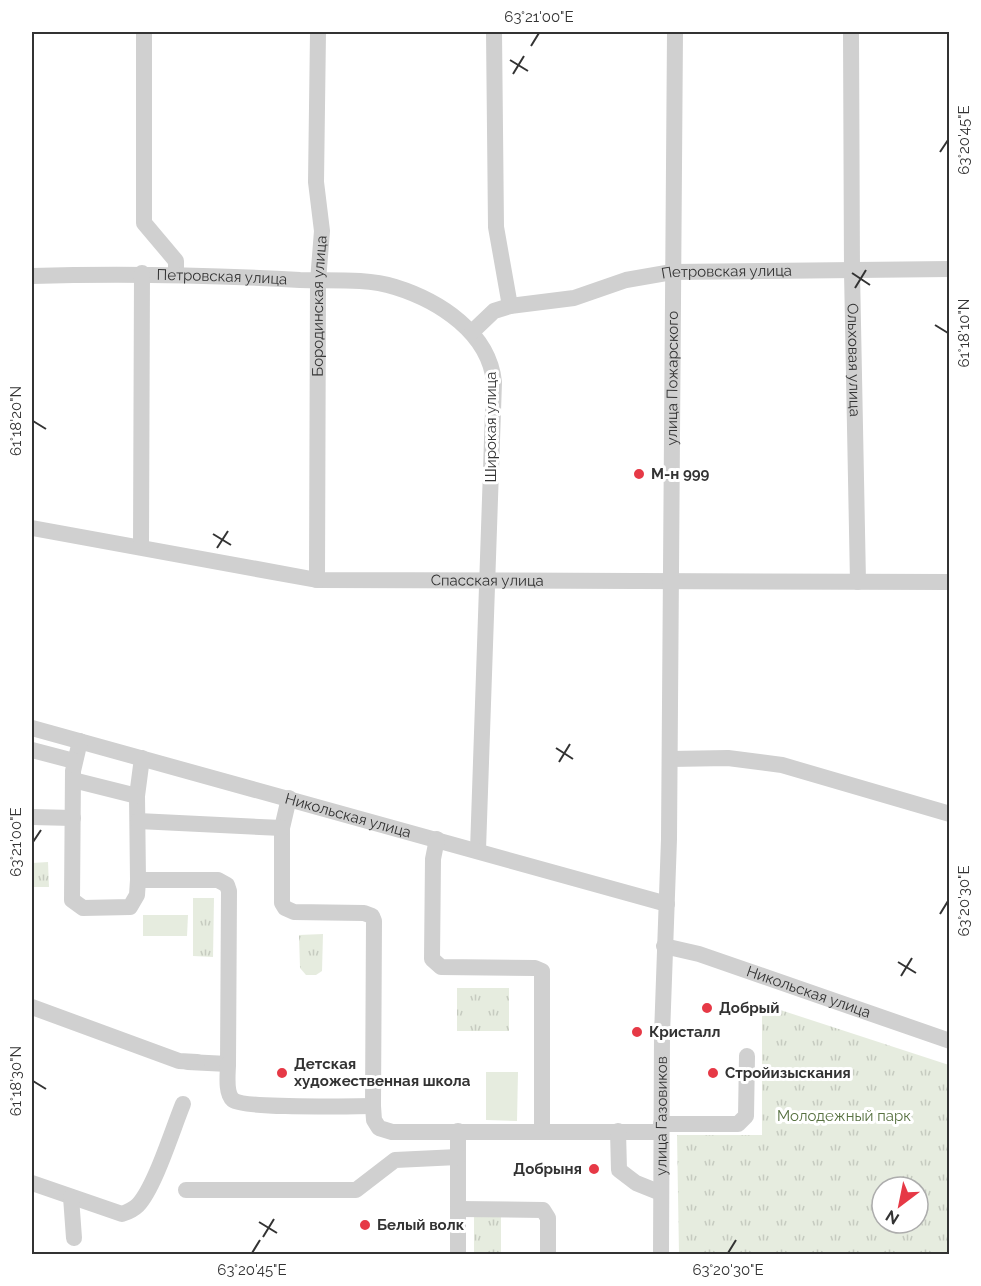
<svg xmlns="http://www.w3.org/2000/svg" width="981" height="1286" viewBox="0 0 981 1286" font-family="Raleway,sans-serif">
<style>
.grass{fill:url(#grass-tufts);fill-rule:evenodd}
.pitch{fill:#e6ecdf}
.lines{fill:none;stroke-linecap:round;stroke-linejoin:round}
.minor{stroke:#d0d0d0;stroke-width:16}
.ticks{fill:none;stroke:#333;stroke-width:2}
.poi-dot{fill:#e63946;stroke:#fff;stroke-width:2}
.labels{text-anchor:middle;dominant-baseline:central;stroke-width:6;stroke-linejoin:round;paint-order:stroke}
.street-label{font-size:15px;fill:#333;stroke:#fff}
.poi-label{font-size:15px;font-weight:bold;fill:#333;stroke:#fff;text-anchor:start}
.park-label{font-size:15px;fill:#56703f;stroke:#fff}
.neatline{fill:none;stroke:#333;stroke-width:2}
.ticks-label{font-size:15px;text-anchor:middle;fill:#333}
</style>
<defs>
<pattern id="grass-tufts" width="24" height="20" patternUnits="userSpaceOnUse" patternTransform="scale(1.5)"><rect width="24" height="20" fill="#e6ecdf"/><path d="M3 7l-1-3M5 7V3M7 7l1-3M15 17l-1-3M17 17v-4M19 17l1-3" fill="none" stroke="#c6cbc0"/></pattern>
</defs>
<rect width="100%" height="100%" fill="#fff"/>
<g class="grass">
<polygon points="48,862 49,887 32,887 32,863"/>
<polygon points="193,898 214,898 213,957 193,956"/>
<polygon points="323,934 322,971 316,975 306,975 300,968 299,935"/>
<rect x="457" y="988" width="52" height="43"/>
<path d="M762 1004 949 1065V1254H679L677 1135H762ZM882 1187H918V1223H882Z"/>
<rect x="474" y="1216" width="27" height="38"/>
</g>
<g class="pitch">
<polygon points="143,915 188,915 187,936 143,936"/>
<polygon points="486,1072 518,1072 517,1121 486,1120"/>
</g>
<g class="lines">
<g class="minor">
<polyline points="144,32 144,223 176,261 176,273"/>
<polyline points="494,32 496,227 510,306"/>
<path id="s1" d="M851 32 852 272 858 582"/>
<path id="s2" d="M32 276C122 273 210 275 300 280 330 281 366 278 395 287 440 301 489 333 494 382L478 850"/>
<path id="s3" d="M472 332 494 311 510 306 574 298 626 280 672 272 950 269"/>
<path id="s4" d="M32 528 317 580 950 582"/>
<polyline points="141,547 142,273"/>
<path id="s5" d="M317 580 318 281 322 231 316 182 318 32"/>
<path id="s6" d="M32 728 667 904"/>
<polyline points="80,741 73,771 72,900 83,908 130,907 137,895 138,880"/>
<polyline points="32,750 74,761"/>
<polyline points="142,758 137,796 138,880 218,880 227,885 229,891 228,1064 188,1062"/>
<polyline points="670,759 728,758 782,765 950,814"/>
<polyline points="73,780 137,796"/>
<polyline points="289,798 282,828 282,903 285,908 294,912 364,913 372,916 374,921 373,1106 374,1120 379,1128 392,1132 661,1132"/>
<polyline points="32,817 73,818"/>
<polyline points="138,821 282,828"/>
<polyline points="437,839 433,859 432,959 441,967 535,968 542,971 542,1130"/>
<path id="s7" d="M664 946 699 954 950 1041"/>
<polyline points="32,1007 179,1061 197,1062"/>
<path d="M228 1064C228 1073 225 1093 233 1100 246 1109 350 1106 373 1106"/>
<polyline points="661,1124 738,1124 746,1116 747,1056"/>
<polyline points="458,1131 458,1254"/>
<polyline points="618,1131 619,1170 636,1183 661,1193"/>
<path d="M32 1183 122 1214C128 1212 133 1210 138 1205 155 1187 173 1128 183 1104"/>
<polyline points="186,1190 356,1190 395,1160 458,1157"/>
<polyline points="71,1197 74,1238"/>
<polyline points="458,1209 543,1210 548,1218 548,1254"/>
<path id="s8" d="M661 1254 662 1035 669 839 675 32"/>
</g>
</g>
<path class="ticks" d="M531 46 539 33M510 60 528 71M513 74 524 56M940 152 948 140M852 273 870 285M855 288 866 270M935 325 948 333M33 421 46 429M213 534 231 545M217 548 228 531M556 748 573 759M559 762 570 744M33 842 41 830M940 914 948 901M898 962 916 973M901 976 912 958M33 1081 46 1089M259 1222 277 1233M263 1237 274 1219M252 1253 260 1240M728 1253 736 1240"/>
<g class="poi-dot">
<circle cx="639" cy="474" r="6"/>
<circle cx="707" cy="1008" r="6"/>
<circle cx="637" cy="1032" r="6"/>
<circle cx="282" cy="1073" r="6"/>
<circle cx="713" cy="1073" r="6"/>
<circle cx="594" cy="1169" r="6"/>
<circle cx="365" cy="1225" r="6"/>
</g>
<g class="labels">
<g class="street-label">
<text stroke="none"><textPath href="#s3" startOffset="268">Петровская улица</textPath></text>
<text stroke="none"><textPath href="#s2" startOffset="190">Петровская улица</textPath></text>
<text stroke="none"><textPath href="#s5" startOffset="274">Бородинская улица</textPath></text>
<text stroke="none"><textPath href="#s1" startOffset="328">Ольховая улица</textPath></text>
<text stroke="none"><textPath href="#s8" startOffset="876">улица Пожарского</textPath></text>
<text transform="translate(491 427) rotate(-90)">Широкая улица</text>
<text stroke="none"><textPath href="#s4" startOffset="460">Спасская улица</textPath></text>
<text stroke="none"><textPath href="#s6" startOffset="328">Никольская улица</textPath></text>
<text stroke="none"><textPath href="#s7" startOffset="152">Никольская улица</textPath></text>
<text stroke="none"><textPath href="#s8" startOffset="138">улица Газовиков</textPath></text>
</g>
<g class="poi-label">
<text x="651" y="474">М-н 999</text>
<text x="719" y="1008">Добрый</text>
<text x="649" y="1032">Кристалл</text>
<text x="294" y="1064">Детская<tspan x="294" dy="17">художественная школа</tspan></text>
<text x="725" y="1073">Стройизыскания</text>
<text x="582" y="1169" text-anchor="end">Добрыня</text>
<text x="377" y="1225">Белый волк</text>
</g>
<g class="park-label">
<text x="844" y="1116">Молодежный парк</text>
</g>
</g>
<rect width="981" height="1286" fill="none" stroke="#ffffff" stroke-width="66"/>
<g transform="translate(900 1205) rotate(212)"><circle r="28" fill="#ffffff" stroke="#adadad" stroke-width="1.5"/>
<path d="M0-4.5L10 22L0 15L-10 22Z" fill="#e63946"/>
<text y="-9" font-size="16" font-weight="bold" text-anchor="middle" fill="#333333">N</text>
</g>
<rect x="33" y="33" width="915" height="1220" class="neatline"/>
<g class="ticks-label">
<text x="539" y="22">63°21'00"E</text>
<text transform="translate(964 140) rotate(-90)" y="5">63°20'45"E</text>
<text transform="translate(964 333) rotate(-90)" y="5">61°18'10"N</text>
<text transform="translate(16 421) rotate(-90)" y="5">61°18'20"N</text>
<text transform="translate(16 842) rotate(-90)" y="5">63°21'00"E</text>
<text transform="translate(964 901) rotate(-90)" y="5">63°20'30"E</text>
<text transform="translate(16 1081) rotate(-90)" y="5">61°18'30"N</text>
<text x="252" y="1275">63°20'45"E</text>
<text x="728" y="1275">63°20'30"E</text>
</g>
</svg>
